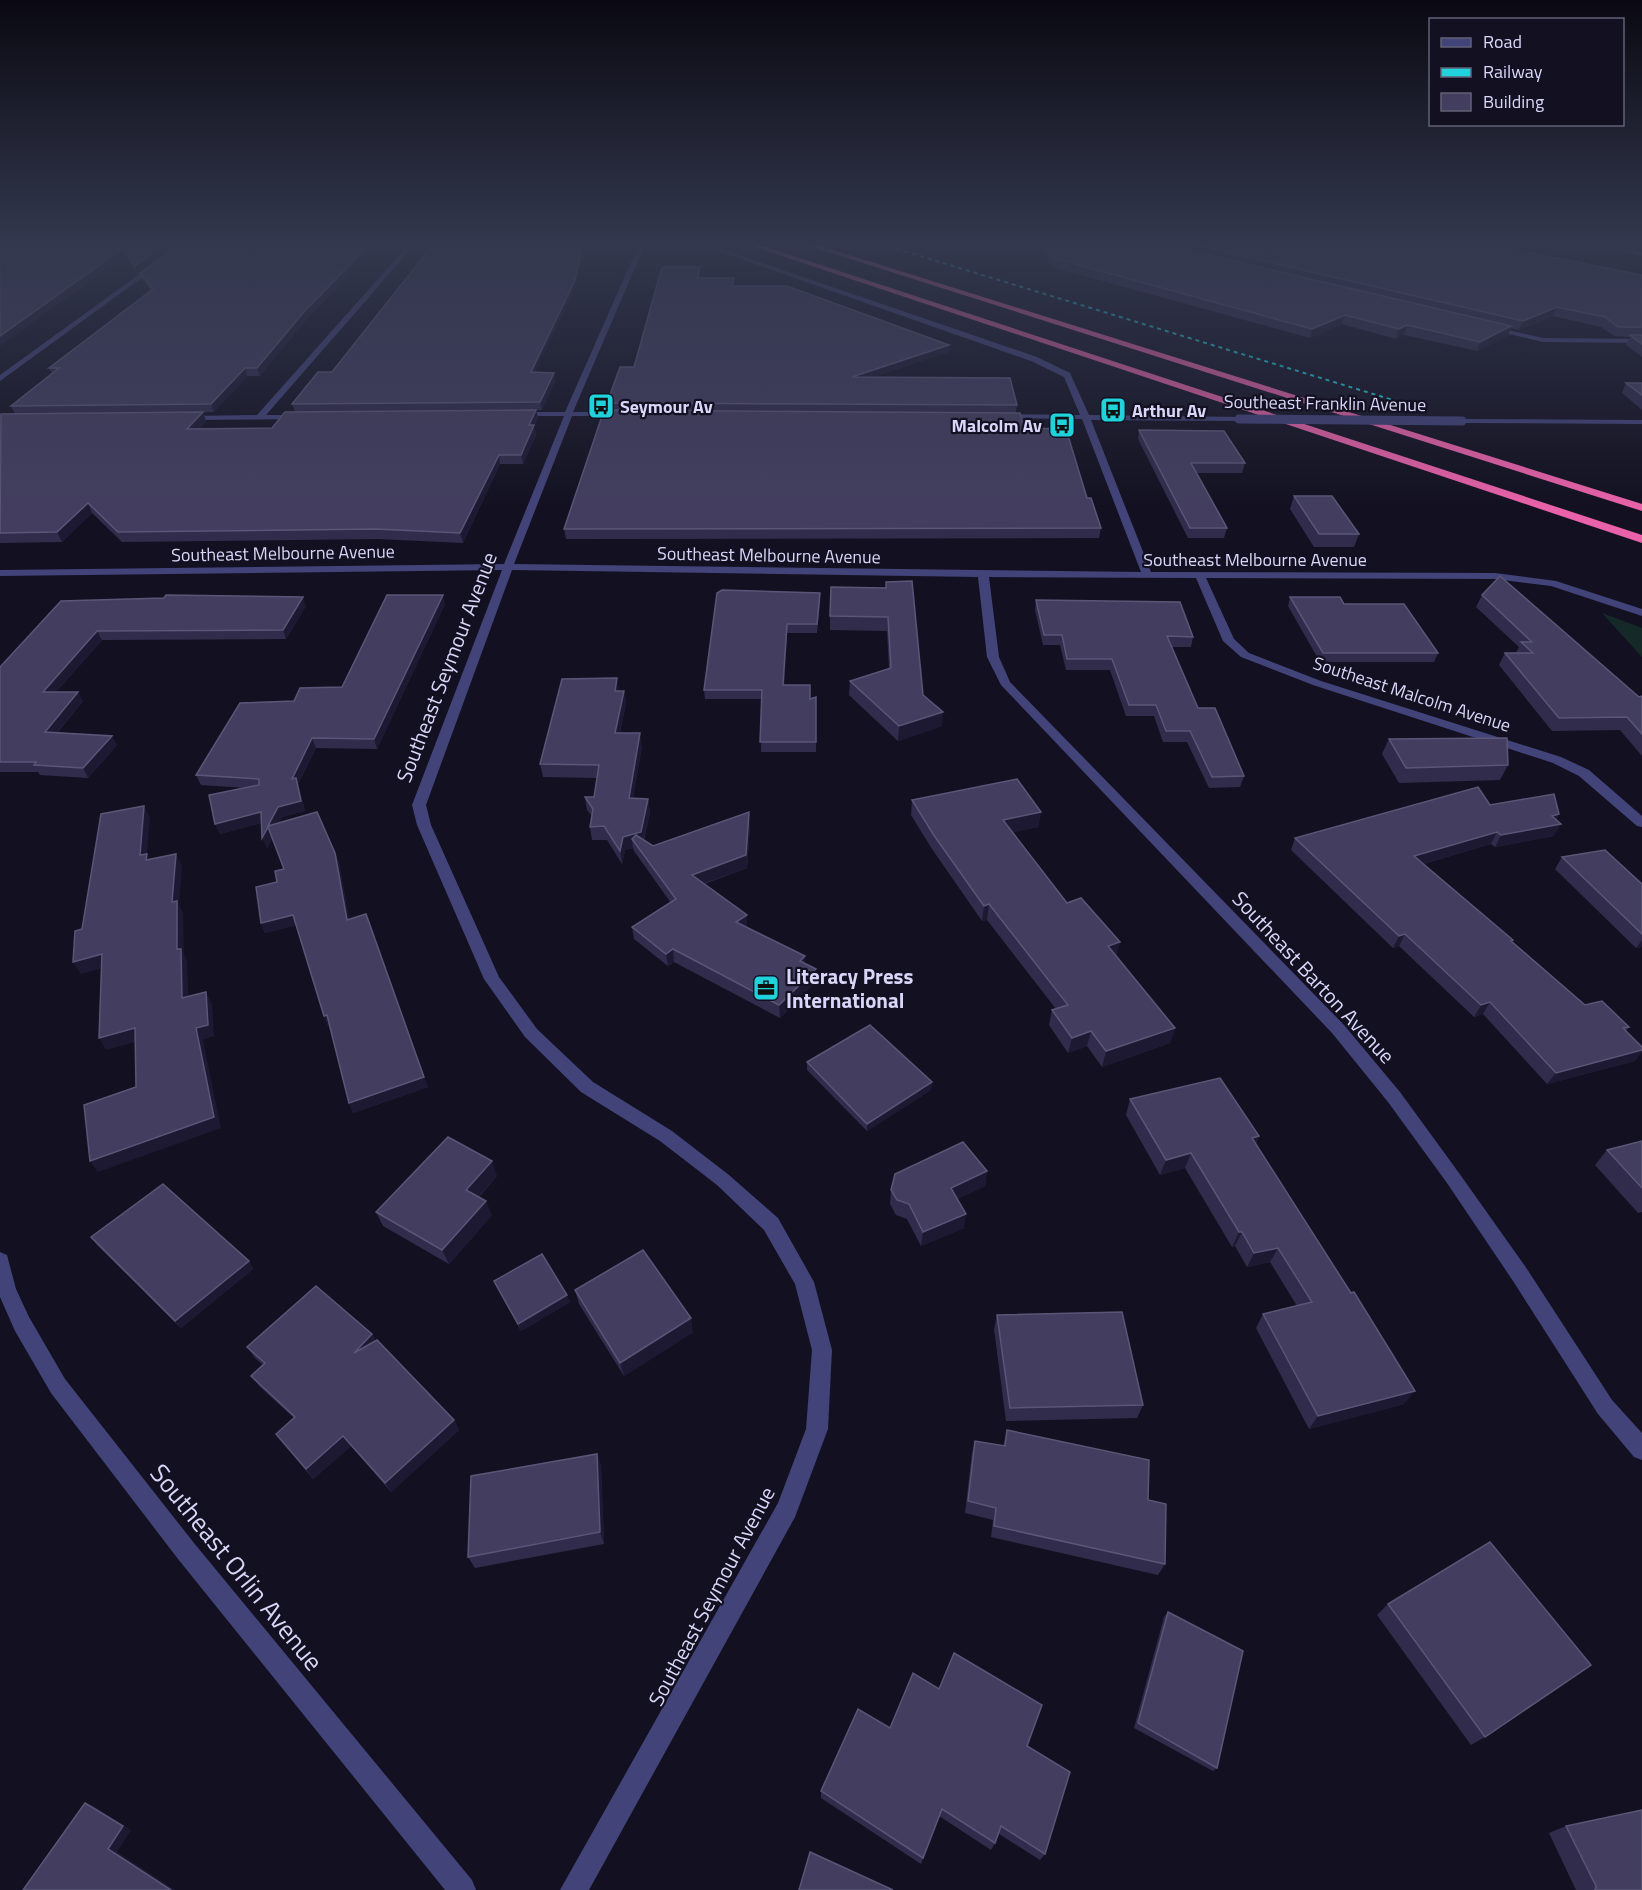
<svg xmlns="http://www.w3.org/2000/svg" width="1642" height="1890" viewBox="0 0 1642 1890" font-family="'Titillium Web',sans-serif">
<style>
.green{fill:#152a28}
.lines{fill:none;stroke-linecap:round;stroke-linejoin:round}
.minor{fill:#424379;fill-rule:evenodd}
.highway{fill:#e962a9;fill-rule:evenodd}
.rail{stroke:#1fd2dc;stroke-width:2;stroke-dasharray:4 4;stroke-linecap:butt}
.minor-bridge{stroke:#424379;stroke-width:9}
.wall{fill:#312c4c}
.shaded-wall{fill:#1d1933}
.building{fill:#433e5f;stroke:#5a5677;stroke-width:1.5}
.labels{text-anchor:middle;dominant-baseline:central;stroke-width:4.5;stroke-linejoin:round;paint-order:stroke}
.far-street-label{font-size:18px;fill:#d9d6f9;stroke:#131121}
.far-poi-label{font-size:18px;font-weight:bold;fill:#d9d6f9;stroke:#131121;text-anchor:start}
.street-label{font-size:21px;fill:#d9d6f9;stroke:#131121}
.poi-label{font-size:21px;font-weight:bold;fill:#d9d6f9;stroke:#131121;text-anchor:start}
.near-street-label{font-size:26px;fill:#d9d6f9;stroke:#131121}
</style>
<rect width="100%" height="100%" fill="#131121"/>
<polygon class="green" points="1602,613 1642,628 1642,657"/>
<g class="lines">
<g class="minor">
<polygon points="184,242 191,242 0,381 0,375"/>
<polygon points="411,242 417,242 266,415 303,415 303,419 183,420 183,416 186,416 257,415"/>
<polygon points="640,242 646,242 573,412 621,412 625,414 621,416 572,416 514,564 1141,572 1082,419 1002,418 998,416 1002,414 1080,415 1064,377 1031,361 692,242 701,242 1037,357 1070,373 1089,415 1242,417 1243,419 1239,421 1091,420 1151,572 1495,573 1556,581 1642,609 1642,616 1551,586 1495,579 1206,578 1234,639 1249,653 1321,681 1561,757 1589,770 1642,816 1642,827 1637,826 1579,776 1553,763 1313,685 1241,657 1223,641 1196,578 989,577 999,657 1010,682 1344,1025 1400,1092 1459,1173 1527,1269 1612,1400 1642,1433 1642,1460 1634,1457 1598,1414 1513,1281 1447,1183 1388,1102 1332,1033 1001,685 987,657 978,577 512,570 426,805 431,825 499,977 537,1029 593,1082 672,1131 729,1175 778,1218 814,1282 832,1350 828,1429 795,1517 589,1890 560,1890 778,1503 806,1429 812,1350 795,1284 764,1230 717,1185 660,1141 581,1092 525,1037 484,979 417,825 412,805 502,570 0,576 0,570 504,564 564,416 516,416 512,414 516,412 565,412"/>
<polygon points="1578,242 1590,242 1642,252 1642,256"/>
<polygon points="1490,326 1543,338 1642,339 1642,343 1543,342 1488,329"/>
<polygon points="1462,419 1642,420 1642,424 1459,423 1458,421"/>
<polygon points="0,1252 7,1255 16,1289 29,1317 65,1379 194,1543 472,1880 476,1890 445,1890 178,1559 51,1393 15,1331 0,1297"/>
</g>
<g class="highway">
<polygon points="740,242 751,242 1642,535 1642,543"/>
<polygon points="797,242 808,242 1642,504 1642,511"/>
</g>
<polyline class="rail" points="874,242 1393,400"/>
<polyline class="minor-bridge" points="1239,419 1462,421"/>
</g>
<g class="wall">
<polygon points="0,242 180,242 137,273 125,256"/>
<polygon points="183,242 380,242 305,321 260,376 247,376 214,412 188,413 203,412 206,421 199,429 272,428 295,412 292,404 332,372 584,242 584,248 576,286 535,372 554,373 555,381 542,410 536,410 538,418 534,426 536,435 523,464 500,464 463,543 378,539 122,542 92,513 62,542 0,543 0,415 15,414 11,406 52,374 49,368 151,291 143,280 140,273"/>
<polygon points="964,242 1009,242 1010,247 1009,255"/>
<polygon points="1040,242 1475,242 1642,275 1642,357 1626,345 1630,337 1614,336 1601,327 1553,316 1519,330 1511,328 1508,336 1477,351 1404,335 1396,339 1342,324 1310,338 1051,267"/>
<polygon points="700,267 700,273 699,278 734,286 949,352 873,377 1017,405 1016,412 1024,428 1087,498 1101,528 1099,538 566,539 564,529 608,410 607,403 634,367"/>
<polygon points="1626,383 1642,383 1642,410 1622,393"/>
<polygon points="1139,430 1245,463 1242,473 1196,473 1227,528 1224,538 1188,538 1138,439"/>
<polygon points="1294,496 1359,534 1354,547 1314,547 1290,509"/>
<polygon points="886,582 923,695 942,726 898,741 849,695 850,681 889,669 887,631 830,630 830,616 886,588"/>
<polygon points="717,593 820,601 817,633 787,633 784,685 810,699 816,697 816,752 761,752 762,699 705,699 704,690"/>
<polygon points="1482,595 1639,697 1642,696 1642,756 1620,730 1552,731 1499,665 1505,653 1516,653 1519,647 1476,607"/>
<polygon points="1290,597 1344,604 1438,653 1434,662 1320,662 1288,606"/>
<polygon points="1036,600 1193,637 1191,647 1172,647 1198,708 1244,776 1240,787 1209,788 1187,742 1163,742 1154,716 1126,716 1110,670 1066,670 1060,645 1043,645 1035,610"/>
<polygon points="61,601 306,606 286,639 102,640 56,692 83,701 58,732 117,745 88,778 40,775 38,772 0,772 0,667"/>
<polygon points="445,604 377,749 316,748 298,784 305,811 282,817 279,823 335,853 339,863 349,920 428,1087 353,1113 349,1103 329,1026 328,1026 324,1016 296,925 265,933 261,923 277,882 284,869 272,838 267,848 261,823 220,834 215,824 247,788 201,785 196,775 294,701 342,687"/>
<polygon points="619,691 624,691 626,703 620,733 642,746 633,798 648,799 650,812 644,840 653,846 750,825 747,868 704,884 747,927 805,956 805,963 816,981 780,1018 674,962 668,966 634,939 632,927 671,903 634,851 633,848 625,850 622,864 607,840 592,840 590,827 592,816 587,810 585,797 594,797 597,778 543,777 540,764"/>
<polygon points="1389,739 1508,765 1500,780 1399,783 1382,754"/>
<polygon points="912,800 1041,812 1038,827 1013,832 1067,903 1116,956 1175,1028 1170,1043 1102,1067 1087,1046 1068,1053 1049,1025 1052,1010 1056,1009 987,920 982,921 932,849 911,815"/>
<polygon points="1559,814 1556,820 1554,836 1495,847 1491,844 1423,864 1585,1005 1629,1027 1626,1031 1635,1061 1547,1084 1483,1014 1474,1017 1399,946 1393,948 1291,850 1295,838"/>
<polygon points="1562,857 1642,884 1642,947 1636,948 1555,869"/>
<polygon points="807,1062 932,1082 931,1090 867,1131 807,1070"/>
<polygon points="1130,1099 1259,1136 1256,1144 1404,1404 1309,1429 1256,1328 1263,1314 1297,1306 1270,1262 1247,1267 1235,1246 1232,1247 1185,1168 1160,1175 1126,1115"/>
<polygon points="1642,1141 1642,1212 1638,1213 1595,1165 1607,1150"/>
<polygon points="987,1171 985,1186 957,1199 964,1228 921,1246 907,1219 896,1215 890,1204 891,1190"/>
<polygon points="497,1176 479,1197 492,1215 449,1264 383,1226 376,1212"/>
<polygon points="91,1237 249,1261 253,1269 181,1328 97,1245"/>
<polygon points="494,1281 570,1302 521,1331 497,1288"/>
<polygon points="575,1290 693,1332 624,1376 579,1304"/>
<polygon points="997,1315 1143,1405 1137,1418 1006,1421 994,1329"/>
<polygon points="372,1334 376,1341 454,1420 459,1430 391,1492 351,1446 313,1479 284,1444 294,1418 259,1386 251,1376 263,1365 255,1358 247,1347"/>
<polygon points="1007,1430 1148,1500 1165,1564 1158,1575 991,1537 993,1520 965,1513 972,1453 975,1441 1003,1446"/>
<polygon points="597,1454 601,1466 604,1544 475,1568 468,1557"/>
<polygon points="1388,1604 1485,1737 1471,1745 1377,1615"/>
<polygon points="1168,1612 1217,1768 1213,1771 1134,1728 1164,1617"/>
<polygon points="890,1728 1027,1746 1045,1854 1040,1860 999,1834 995,1843 991,1850 939,1816 921,1864 821,1798 821,1791"/>
<polygon points="1566,1826 1642,1890 1576,1890 1549,1833"/>
</g>
<g class="shaded-wall">
<polygon points="168,242 180,242 137,273 135,266"/>
<polygon points="372,242 380,242 305,321 260,376 257,368 303,313"/>
<polygon points="584,242 584,248 576,286 532,379 531,372"/>
<polygon points="122,249 125,256 0,346 0,336"/>
<polygon points="1557,307 1553,316 1519,330 1523,321"/>
<polygon points="1345,315 1342,324 1310,338 1312,329"/>
<polygon points="1407,325 1404,335 1396,339 1399,329"/>
<polygon points="1511,326 1508,336 1477,351 1480,342"/>
<polygon points="949,345 949,352 852,384 852,377"/>
<polygon points="245,368 247,376 214,412 211,404"/>
<polygon points="554,373 555,381 542,410 540,402"/>
<polygon points="536,410 538,418 534,426 536,435 523,464 521,455 529,425"/>
<polygon points="203,412 206,421 191,438 187,429"/>
<polygon points="499,455 500,464 463,543 460,533"/>
<polygon points="88,503 92,513 62,542 57,532"/>
<polygon points="443,595 445,604 377,749 374,739"/>
<polygon points="303,597 306,606 286,639 283,630"/>
<polygon points="787,624 787,633 784,694 783,685"/>
<polygon points="97,631 102,640 48,701 43,692"/>
<polygon points="617,678 619,691 615,691"/>
<polygon points="624,691 626,703 617,746 615,733"/>
<polygon points="78,692 83,701 50,741 45,732"/>
<polygon points="943,712 942,726 898,741 899,726"/>
<polygon points="640,733 642,746 631,811 629,798"/>
<polygon points="112,736 117,745 88,778 83,768"/>
<polygon points="312,738 316,748 298,784 305,811 282,817 273,836 268,826"/>
<polygon points="648,799 650,812 642,845 632,839 633,848 625,850 622,864 620,851 623,837"/>
<polygon points="144,806 150,817 147,854 153,866 140,855"/>
<polygon points="261,812 265,822 220,834 215,824"/>
<polygon points="749,812 750,825 747,868 693,887 692,875"/>
<polygon points="1041,812 1038,827 1001,835 1003,820"/>
<polygon points="1559,814 1552,826 1561,824 1554,836 1495,847 1501,835"/>
<polygon points="268,827 272,837 267,848 262,838"/>
<polygon points="1497,832 1491,844 1408,868 1414,856"/>
<polygon points="335,853 339,863 351,930 347,920"/>
<polygon points="176,854 182,866 179,905 183,913 184,954 187,960 189,1010 182,998 172,902"/>
<polygon points="989,904 987,920 982,921 984,906"/>
<polygon points="293,915 297,925 265,933 261,923"/>
<polygon points="747,915 747,927 736,934 736,922"/>
<polygon points="370,924 428,1087 353,1113 349,1103"/>
<polygon points="1405,934 1399,946 1393,948 1399,936"/>
<polygon points="1642,940 1642,947 1636,948"/>
<polygon points="1120,942 1116,958 1108,946"/>
<polygon points="673,949 674,962 668,966 666,954"/>
<polygon points="102,954 109,966 81,974 73,962"/>
<polygon points="805,956 805,969 800,961"/>
<polygon points="816,969 816,981 780,1018 779,1005"/>
<polygon points="206,992 212,1004 214,1036 203,1040 221,1128 98,1172 90,1161 196,1028"/>
<polygon points="1490,1002 1483,1014 1474,1017 1481,1005"/>
<polygon points="327,1015 331,1025 328,1026 324,1016"/>
<polygon points="135,1028 142,1040 106,1050 99,1038"/>
<polygon points="1175,1028 1170,1043 1102,1067 1106,1051"/>
<polygon points="1091,1031 1087,1046 1068,1053 1072,1038"/>
<polygon points="1642,1050 1642,1052 1635,1061 1547,1084 1556,1073"/>
<polygon points="932,1082 931,1090 867,1131 867,1124"/>
<polygon points="1259,1136 1252,1151 1252,1138"/>
<polygon points="1191,1153 1185,1168 1160,1175 1166,1160"/>
<polygon points="492,1161 497,1176 472,1204 466,1190"/>
<polygon points="987,1171 985,1186 949,1203 951,1188"/>
<polygon points="486,1201 492,1215 449,1264 442,1250"/>
<polygon points="966,1214 964,1228 921,1246 923,1232"/>
<polygon points="1239,1232 1242,1232 1235,1246 1232,1247"/>
<polygon points="1278,1248 1270,1262 1247,1267 1254,1253"/>
<polygon points="249,1261 253,1269 181,1328 175,1321"/>
<polygon points="567,1295 570,1302 521,1331 518,1324"/>
<polygon points="691,1318 693,1332 624,1376 620,1363"/>
<polygon points="372,1334 378,1345 354,1353"/>
<polygon points="1415,1391 1404,1404 1309,1429 1318,1416"/>
<polygon points="454,1420 459,1430 391,1492 385,1483"/>
<polygon points="343,1436 351,1446 313,1479 306,1469"/>
<polygon points="597,1454 601,1466 604,1544 600,1532"/>
<polygon points="85,1803 93,1806 131,1830 117,1852 175,1890 171,1890 108,1849"/>
</g>
<g class="building">
<polygon points="0,242 168,242 135,266 122,249 0,336"/>
<polygon points="183,242 372,242 303,313 257,368 245,368 211,404 11,406 59,368 49,368 153,289 140,273"/>
<polygon points="435,242 584,242 575,280 531,372 554,373 540,402 292,404 318,372 332,372"/>
<polygon points="994,242 1009,242 1010,247"/>
<polygon points="1045,242 1152,242 1511,326 1480,342 1407,325 1399,329 1345,315 1312,329 1053,258"/>
<polygon points="1182,242 1475,242 1642,275 1642,327 1618,327 1605,317 1557,307 1523,321"/>
<polygon points="662,267 700,267 697,278 734,278 733,286 787,286 949,345 852,377 1010,378 1017,405 607,403 620,367 634,367"/>
<polygon points="1630,335 1642,335 1642,344"/>
<polygon points="1626,383 1642,383 1642,395"/>
<polygon points="536,410 529,425 534,425 521,455 499,455 460,533 376,529 118,532 88,503 57,532 0,533 1,414 203,412 187,429 272,428 285,412"/>
<polygon points="604,410 1020,413 1024,428 1066,429 1087,498 1091,498 1101,528 564,529"/>
<polygon points="1139,430 1224,431 1245,463 1191,463 1227,528 1190,528"/>
<polygon points="1294,496 1332,496 1359,534 1319,534"/>
<polygon points="1500,576 1639,697 1642,696 1642,734 1627,717 1559,718 1505,653 1533,653 1521,642 1532,642 1482,595"/>
<polygon points="912,581 923,695 943,712 899,726 850,681 891,668 888,617 830,616 831,587 886,588 886,582"/>
<polygon points="722,590 820,593 817,624 787,624 783,685 810,685 810,699 816,697 816,742 760,742 762,690 704,690 717,593"/>
<polygon points="166,595 303,597 283,630 97,631 43,692 78,692 45,732 112,736 83,768 34,765 36,762 0,762 0,667 61,601 164,598"/>
<polygon points="387,595 443,595 374,739 312,738 292,779 296,778 301,801 278,807 268,826 317,812 335,853 347,920 366,914 424,1077 349,1103 327,1015 324,1016 293,915 261,923 256,887 277,882 275,871 284,869 268,827 262,838 261,812 215,824 209,795 259,785 259,779 196,775 240,703 294,701 300,688 342,687"/>
<polygon points="1290,597 1340,597 1344,604 1404,604 1438,653 1323,653"/>
<polygon points="1036,600 1180,602 1193,637 1167,636 1198,708 1215,708 1244,776 1212,777 1190,731 1166,731 1156,705 1129,705 1112,659 1067,659 1062,635 1044,635"/>
<polygon points="617,678 615,691 624,691 615,733 640,733 629,798 648,799 641,832 623,837 620,851 604,826 590,827 593,809 585,797 594,797 599,765 540,764 562,679"/>
<polygon points="1507,738 1508,765 1406,768 1389,739"/>
<polygon points="1017,779 1041,812 1003,820 1067,903 1081,898 1120,942 1108,946 1175,1028 1106,1051 1091,1031 1072,1038 1052,1010 1068,1005 989,904 984,906 933,834 912,800"/>
<polygon points="1478,787 1490,805 1554,794 1559,814 1552,816 1561,824 1501,835 1497,832 1414,856 1513,940 1511,941 1585,1005 1602,1001 1629,1027 1623,1028 1642,1047 1642,1050 1556,1073 1490,1002 1481,1005 1405,934 1399,936 1295,838"/>
<polygon points="144,806 140,855 147,854 146,860 176,854 172,902 177,901 177,949 181,949 182,998 206,992 208,1025 196,1028 214,1117 90,1161 84,1105 136,1087 135,1028 99,1038 102,954 73,962 75,931 82,929 101,814"/>
<polygon points="749,812 746,855 692,875 747,915 736,922 805,956 800,961 816,969 779,1005 673,949 666,954 632,927 676,899 632,839 636,835 653,846"/>
<polygon points="1605,850 1642,884 1642,934 1562,857"/>
<polygon points="870,1025 932,1082 867,1124 807,1062"/>
<polygon points="1220,1078 1259,1136 1252,1138 1351,1293 1354,1292 1415,1391 1318,1416 1263,1314 1312,1302 1278,1248 1254,1253 1242,1232 1239,1232 1191,1153 1166,1160 1130,1099"/>
<polygon points="448,1137 492,1161 466,1190 486,1201 442,1250 376,1212"/>
<polygon points="1642,1141 1642,1188 1607,1150"/>
<polygon points="963,1142 987,1171 951,1188 966,1214 923,1232 909,1204 897,1200 891,1190 895,1174"/>
<polygon points="163,1184 249,1261 175,1321 91,1237"/>
<polygon points="643,1250 691,1318 620,1363 575,1290"/>
<polygon points="542,1254 567,1295 518,1324 494,1281"/>
<polygon points="316,1286 372,1334 354,1353 377,1340 454,1420 385,1483 343,1436 306,1469 276,1434 295,1417 251,1376 265,1363 247,1347"/>
<polygon points="1122,1312 1143,1405 1010,1408 997,1315"/>
<polygon points="1007,1430 1149,1460 1148,1500 1166,1504 1165,1564 994,1526 996,1508 968,1501 975,1441 1005,1446"/>
<polygon points="597,1454 600,1532 468,1557 471,1476"/>
<polygon points="1490,1542 1591,1665 1485,1737 1388,1604"/>
<polygon points="1168,1612 1243,1651 1217,1768 1138,1723"/>
<polygon points="954,1653 1042,1705 1027,1746 1070,1772 1045,1854 1001,1826 995,1843 942,1809 923,1858 821,1791 858,1709 890,1728 913,1673 939,1689"/>
<polygon points="85,1803 123,1826 108,1849 171,1890 23,1890"/>
<polygon points="1642,1810 1642,1890 1595,1890 1596,1886 1566,1826"/>
<polygon points="810,1852 893,1890 799,1890"/>
</g>
<linearGradient id="sky" x2="0" y2="1"><stop stop-color="#0a0912"/><stop offset="0.48" stop-color="#33384e"/><stop offset="1" stop-color="#33384e" stop-opacity="0"/></linearGradient>
<rect width="1642" height="507" fill="url(#sky)"/>
<defs>
<symbol id="bus-square" viewBox="-11 -11 22 22"><rect x="-9" y="-9" width="18" height="18" rx="4" fill="#1fd2dc" stroke="#131121"/><path d="M-5-6H5V4H4V6H2V4H-2V6H-4V4H-5ZM-3.5-4V0h7V-4ZM-3.5 1.2v1.5H-2V1.2ZM2 1.2v1.5H3.5V1.2Z" fill="#111"/></symbol>
<symbol id="office-square" viewBox="-11 -11 22 22"><rect x="-9" y="-9" width="18" height="18" rx="4" fill="#1fd2dc" stroke="#131121"/><path d="M-6-3h4V-5.5h4V-3h4V5H-6ZM-1-4.5V-3h2v-1.5ZM-6 0V1H6V0Z" fill="#111"/></symbol>
</defs>
<g fill-rule="evenodd">
<use href="#bus-square" x="586" y="391" width="30" height="30"/>
<use href="#bus-square" x="1098" y="395" width="30" height="30"/>
<use href="#bus-square" x="1047" y="410" width="30" height="30"/>
<use href="#office-square" x="751" y="973" width="30" height="30"/>
</g>
<g class="labels">
<g class="far-street-label">
<text transform="translate(1325 403) rotate(1)">Southeast Franklin Avenue</text>
<text transform="translate(283 553) rotate(-1)">Southeast Melbourne Avenue</text>
<text transform="translate(769 555) rotate(1)">Southeast Melbourne Avenue</text>
<text x="1255" y="559">Southeast Melbourne Avenue</text>
<text transform="translate(1412 694) rotate(18)">Southeast Malcolm Avenue</text>
</g>
<g class="far-poi-label">
<text x="620" y="406">Seymour Av</text>
<text x="1132" y="410">Arthur Av</text>
<text x="1042" y="425" text-anchor="end">Malcolm Av</text>
</g>
<g class="street-label">
<text transform="translate(446 667) rotate(-69)">Southeast Seymour Avenue</text>
<text transform="translate(1314 977) rotate(47)">Southeast Barton Avenue</text>
<text transform="translate(711 1596) rotate(-62)">Southeast Seymour Avenue</text>
</g>
<g class="poi-label">
<text x="786" y="976">Literacy Press<tspan x="786" dy="24">International</tspan></text>
</g>
<g class="near-street-label">
<text transform="translate(237 1567) rotate(51)">Southeast Orlin Avenue</text>
</g>
</g>
<rect x="1429" y="18" width="195" height="108" fill="#131121" stroke="#626077" stroke-width="1.5"/>
<rect x="1441" y="38" width="30" height="9" fill="#424379" stroke="#626077" stroke-width="1.5"/>
<text x="1483" y="48" font-size="18" fill="#d9d6f9">Road</text>
<rect x="1441" y="68" width="30" height="9" fill="#1fd2dc" stroke="#626077" stroke-width="1.5"/>
<text x="1483" y="78" font-size="18" fill="#d9d6f9">Railway</text>
<rect x="1441" y="93" width="30" height="18" fill="#433e5f" stroke="#626077" stroke-width="1.5"/>
<text x="1483" y="108" font-size="18" fill="#d9d6f9">Building</text>
</svg>
